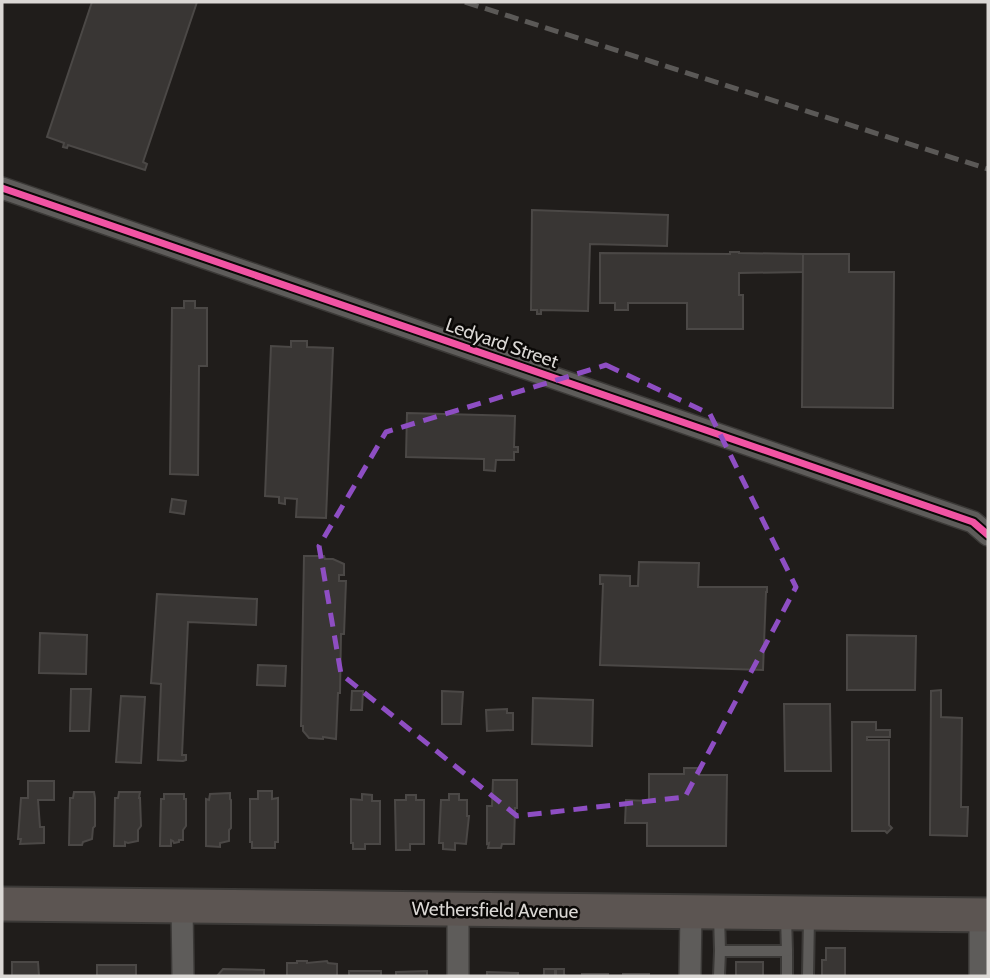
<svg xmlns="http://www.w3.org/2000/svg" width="990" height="978" viewBox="0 0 990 978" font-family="Cabin,sans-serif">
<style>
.building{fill:#393634;stroke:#4b4846;stroke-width:2}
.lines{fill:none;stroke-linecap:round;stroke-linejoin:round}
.service-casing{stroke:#3b3937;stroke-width:14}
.minor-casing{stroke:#3b3937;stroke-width:24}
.primary-casing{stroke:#3b3937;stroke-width:37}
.service{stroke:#5e5c5a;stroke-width:10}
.minor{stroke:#5e5c5a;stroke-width:21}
.primary{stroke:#5c5552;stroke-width:33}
.rail{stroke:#5b5957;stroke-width:5;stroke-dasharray:14 7;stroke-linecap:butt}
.cycleway-casing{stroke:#0a0806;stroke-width:11}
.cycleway{stroke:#f153a3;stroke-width:7}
.marked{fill:none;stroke:#8e4ec3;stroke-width:5;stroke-dasharray:14 9;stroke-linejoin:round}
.labels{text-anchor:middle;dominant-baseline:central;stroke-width:5;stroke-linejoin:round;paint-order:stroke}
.street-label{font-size:19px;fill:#dbd8d5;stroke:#0a0806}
</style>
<rect width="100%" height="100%" fill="#201d1b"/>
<g class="building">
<polygon points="92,2 197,2 143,162 147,164 145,170 68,145 67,148 63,147 64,143 47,137"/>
<polygon points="532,210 668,215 667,246 590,244 588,311 541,310 541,314 537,314 537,310 531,310"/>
<polygon points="730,252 739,252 739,253 803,254 803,272 739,273 739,295 743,295 743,329 687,329 687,303 628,303 628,310 615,310 615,303 600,303 600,253 730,254"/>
<polygon points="803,254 849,254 849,272 894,272 893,408 802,407"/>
<polygon points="184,301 195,301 195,308 207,308 207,366 199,366 198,475 170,474 172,308 184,308"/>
<polygon points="291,341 307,341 307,347 333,348 326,518 296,517 297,499 285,498 285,504 279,503 279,497 265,496 271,346 291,347"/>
<polygon points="407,413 515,416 514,447 518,447 518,452 514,452 514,460 496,460 495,471 484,470 484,459 406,457"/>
<polygon points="172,499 186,501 184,514 170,512"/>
<polygon points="304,556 324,556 325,559 333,559 344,564 344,575 339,575 339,581 346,581 344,634 341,634 340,693 338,693 336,739 323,737 323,739 309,738 303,731 303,726 301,726"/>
<polygon points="639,562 699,563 698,587 767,587 767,592 766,592 763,670 600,665 603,584 600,584 600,575 630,576 630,586 638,586"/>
<polygon points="157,594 257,599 256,625 188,622 182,755 186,755 186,760 183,761 158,760 161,684 151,683"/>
<polygon points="40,633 87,635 86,674 39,673"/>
<polygon points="847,635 916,636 915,690 847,690"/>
<polygon points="258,665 286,666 285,686 257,685"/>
<polygon points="71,689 91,689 89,731 70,731"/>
<polygon points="941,690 941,717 962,718 961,807 968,807 967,836 930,835 931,691"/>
<polygon points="352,691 363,691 362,710 351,710"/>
<polygon points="442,691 463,692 461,724 442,724"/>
<polygon points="121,696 145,697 141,763 116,762"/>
<polygon points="533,698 593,700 592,746 532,744"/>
<polygon points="784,704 830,704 831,771 785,771"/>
<polygon points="507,709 507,713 513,713 513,730 487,731 486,710"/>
<polygon points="852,722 876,722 876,730 890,730 890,737 867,737 867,740 889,740 889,825 892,828 887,833 885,831 852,831"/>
<polygon points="684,768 699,768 699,775 727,775 726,846 647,846 647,823 625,823 626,800 649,801 649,774 684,774"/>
<polygon points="493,780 517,780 517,808 515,808 514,844 502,844 501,848 488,848 489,843 487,844 487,806 492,806"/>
<polygon points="28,781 54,781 54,800 38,800 40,827 44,827 44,843 20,844 21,839 18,839 21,798 28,798"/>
<polygon points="258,791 272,791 272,799 278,798 278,842 275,842 275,848 252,848 252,842 250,842 250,799 258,799"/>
<polygon points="74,792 94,792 95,798 95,826 93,828 92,839 83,842 82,845 69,845 70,798 73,798"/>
<polygon points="119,792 140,792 139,798 140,798 141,826 138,830 138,841 128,843 125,842 125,846 114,846 115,798 118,798"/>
<polygon points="230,793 230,799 231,800 231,828 229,830 229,841 220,843 220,847 206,846 206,799 209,800 210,794"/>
<polygon points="164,794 184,794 184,799 186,799 186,826 183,830 183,840 179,840 179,842 174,843 173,841 171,840 171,846 160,846 161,799 164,799"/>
<polygon points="362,794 372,795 372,801 380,801 380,844 365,844 365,849 353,849 353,843 351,843 351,799 362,800"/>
<polygon points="449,794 459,794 459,800 467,800 467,816 469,816 466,844 455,843 455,850 443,849 443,843 439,843 441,800 449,800"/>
<polygon points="406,795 416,795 416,800 424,800 424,844 410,844 410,850 396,850 395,800 406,800"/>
<polygon points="826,948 845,948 845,976 822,976 822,960 826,960"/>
<polygon points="297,961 307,961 307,963 327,961 328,963 337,964 337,976 287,976 287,963 297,963"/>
<polygon points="12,962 38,962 39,976 12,976"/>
<rect x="736" y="962" width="27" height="14"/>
<rect x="97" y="965" width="39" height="11"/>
<polygon points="223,969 264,970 264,976 217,976"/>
<polygon points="544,969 555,969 555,975 556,975 556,969 564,969 564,975 566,976 542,976 544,975"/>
<rect x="349" y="971" width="32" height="5"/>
<polygon points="427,971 427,976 396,976 396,972"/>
<polygon points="487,972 518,973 518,976 487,976"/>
<rect x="582" y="974" width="26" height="2"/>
<rect x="623" y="974" width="26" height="2"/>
</g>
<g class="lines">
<defs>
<g id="service">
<polyline points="719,915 720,951"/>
<polyline points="787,951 787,976"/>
<polyline points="719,976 720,951 787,951 786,917"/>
<polyline points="808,976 809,916"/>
</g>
<g id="minor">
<polyline points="2,188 973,522 988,535"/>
<polyline points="182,906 183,976"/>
<polyline points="458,909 458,976"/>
<polyline points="980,915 980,976"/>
<polyline points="690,976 691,912"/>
</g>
<polyline id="primary" points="2,904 988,915"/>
</defs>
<use href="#service" class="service-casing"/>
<use href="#minor" class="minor-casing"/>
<use href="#primary" class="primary-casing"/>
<use href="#service" class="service"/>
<use href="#minor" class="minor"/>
<use href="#primary" class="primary"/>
<polyline class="rail" points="465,2 988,169"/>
<defs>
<polyline id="cycleway" points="2,188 973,522 988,535"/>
</defs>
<use href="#cycleway" class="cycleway-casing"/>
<use href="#cycleway" class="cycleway"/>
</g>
<path class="marked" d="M606 365 710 414 796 587 685 797 517 816 341 674 319 546 386 432Z"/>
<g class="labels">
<g class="street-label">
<text transform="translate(502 343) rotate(19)">Ledyard Street</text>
<text transform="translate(495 910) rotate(1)">Wethersfield Avenue</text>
</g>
</g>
<rect width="990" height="978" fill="none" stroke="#dbd8d5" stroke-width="7"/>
</svg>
